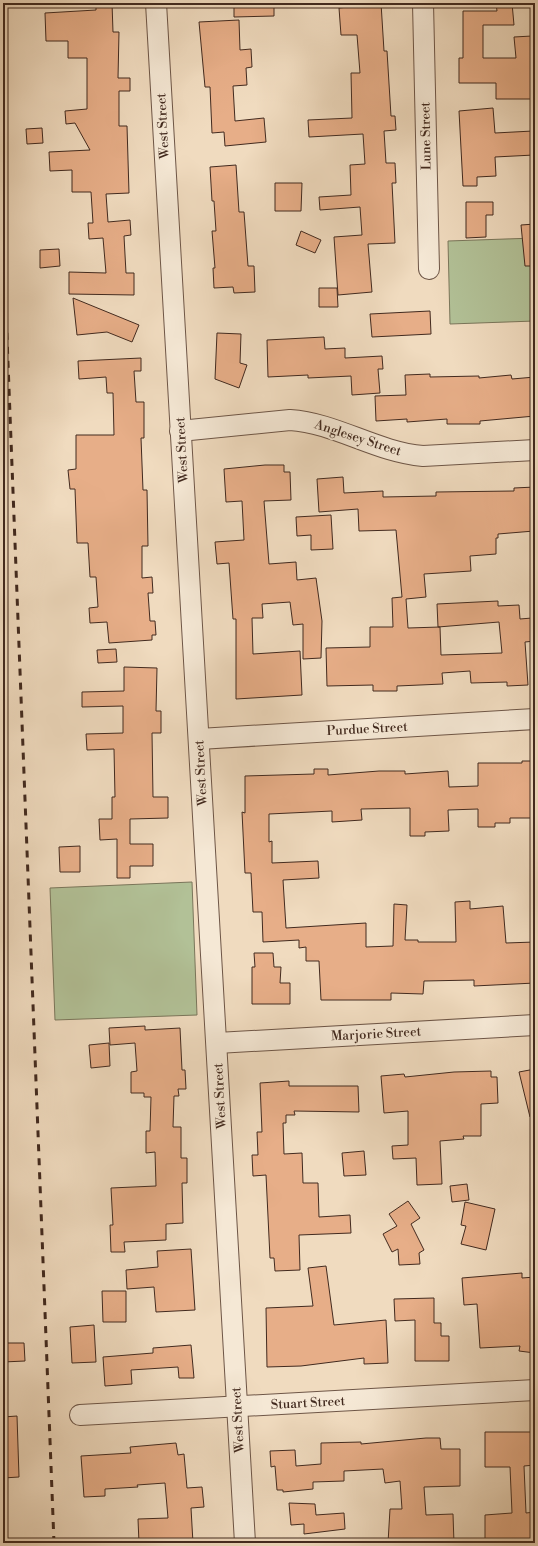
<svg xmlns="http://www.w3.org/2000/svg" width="538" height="1546" viewBox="0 0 538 1546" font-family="'Libre Bodoni',serif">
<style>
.green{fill:#b2c197;stroke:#7a765b}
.building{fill:#e7ae88;stroke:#422a1f}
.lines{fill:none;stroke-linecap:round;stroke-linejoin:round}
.street-casing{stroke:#6e5647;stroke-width:22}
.street{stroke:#f5e8d5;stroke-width:20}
.rail{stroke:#422a1f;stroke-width:3;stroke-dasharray:7 7;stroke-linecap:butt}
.labels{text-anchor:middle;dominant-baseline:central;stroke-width:4;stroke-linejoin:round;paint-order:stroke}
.street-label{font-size:13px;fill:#422a1f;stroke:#f5e8d5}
</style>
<rect width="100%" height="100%" fill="#f0dbbf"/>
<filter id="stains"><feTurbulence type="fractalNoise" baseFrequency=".005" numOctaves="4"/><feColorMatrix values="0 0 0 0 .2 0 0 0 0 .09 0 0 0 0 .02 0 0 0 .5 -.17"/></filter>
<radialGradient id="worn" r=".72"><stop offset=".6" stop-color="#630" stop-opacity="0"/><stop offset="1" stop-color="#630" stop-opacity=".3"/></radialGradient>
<g class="green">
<polygon points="535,238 535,321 450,324 448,241"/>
<polygon points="192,882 197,1015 55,1020 50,888"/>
</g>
<g class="building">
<polygon points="96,3 112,3 113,32 119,32 118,78 130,78 130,91 119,91 119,126 127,126 129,193 106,194 108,222 130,220 131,235 124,236 126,273 134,273 134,295 69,294 69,272 106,273 103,238 89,239 88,223 93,223 91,192 72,192 72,170 50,171 49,152 90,150 75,123 66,124 65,111 87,109 87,58 68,58 68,41 46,41 45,13 96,10"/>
<polygon points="234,3 274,3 274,16 234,17"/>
<polygon points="358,3 381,3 384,51 387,51 391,116 395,116 396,130 384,131 386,163 395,163 396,183 392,183 395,243 368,244 372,292 338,295 334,237 362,235 360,207 320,210 319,197 351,195 350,165 365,164 363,134 309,137 308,120 352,118 351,73 360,73 357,35 341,35 339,8 358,6"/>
<polygon points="496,3 512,3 514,25 483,25 483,58 516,58 514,37 532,36 535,64 533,64 532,99 496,99 496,83 459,83 459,58 463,58 463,11 497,11"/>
<polygon points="239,20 240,50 251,49 252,67 246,68 247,85 233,86 235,121 264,118 266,142 225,146 224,132 212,133 210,87 205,87 199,22"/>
<polygon points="493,108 495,133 533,131 534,155 495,157 496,176 477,177 477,186 463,186 459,111"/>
<polygon points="42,128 43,143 27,144 26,129"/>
<polygon points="236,165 239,212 244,212 248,266 254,266 255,292 234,293 233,287 214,288 213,268 215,268 212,231 216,231 214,201 212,201 210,167"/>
<polygon points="275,183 302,183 301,211 275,211"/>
<polygon points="466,202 493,202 493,215 486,215 486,237 466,238"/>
<polygon points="535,224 535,266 525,266 521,225"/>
<polygon points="301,231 321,240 315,253 296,245"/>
<polygon points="59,249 60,266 40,268 40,250"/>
<polygon points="319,288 337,288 338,307 319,307"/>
<polygon points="73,298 139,325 132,342 107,332 77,335"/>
<polygon points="430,311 431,334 372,337 370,314"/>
<polygon points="217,333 241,334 240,363 247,365 239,388 215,379"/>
<polygon points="324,337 325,349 345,348 345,358 382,356 383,369 378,369 380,393 352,395 351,376 308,378 308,375 268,377 267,340"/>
<polygon points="141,358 141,371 134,371 136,402 144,402 144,438 141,438 143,490 147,490 148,546 142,546 142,578 152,577 153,593 148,593 150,621 155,621 156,635 152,635 152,640 109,643 107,622 90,623 89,608 98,607 96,577 90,577 88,543 77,543 75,489 70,489 68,470 76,469 76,435 114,435 113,393 107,393 106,377 79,379 78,361"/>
<polygon points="430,374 430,377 479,376 479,378 511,375 512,379 535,377 535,416 480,421 480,424 447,424 447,419 407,422 407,419 376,421 375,396 406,395 405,375"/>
<polygon points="265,465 284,465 284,472 290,472 291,500 264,501 269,564 296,562 297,580 316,578 322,621 321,658 303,659 303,624 293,625 290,602 262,604 263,618 252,618 253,654 300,651 302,695 236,699 236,619 233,619 229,563 217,564 215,542 244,540 242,501 226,502 224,469"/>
<polygon points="343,477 344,493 383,491 383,497 436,496 436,492 514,491 514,488 535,487 535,513 532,513 534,531 498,534 498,538 496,538 496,554 470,556 471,571 424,574 426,597 406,599 408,628 440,627 441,655 502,653 499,622 438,627 437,604 498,601 498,606 519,605 520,619 532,618 533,627 535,627 535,641 525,642 528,685 507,686 507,682 471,683 470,671 442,673 443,684 397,686 397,691 373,691 373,685 327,686 326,648 370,647 370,627 393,627 392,598 402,597 396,530 359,531 358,509 319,512 317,479"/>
<polygon points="331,515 333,549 311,550 311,535 297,536 296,517"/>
<polygon points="116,649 117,662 98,663 97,650"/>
<polygon points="124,667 157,668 156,711 161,711 161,733 152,733 153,797 168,797 168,818 130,819 130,844 153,844 153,866 130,866 130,878 117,878 117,839 100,840 99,819 112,819 112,797 115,797 114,749 87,750 86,734 123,733 123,706 82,707 82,692 124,691"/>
<polygon points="522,761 535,761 535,818 510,818 510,823 495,823 495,827 478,827 478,809 448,810 449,831 425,832 425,836 410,836 410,808 361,809 362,820 332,822 332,811 269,814 269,842 272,841 272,863 318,861 319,878 283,880 286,928 366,923 366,947 393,946 394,904 407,905 405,940 418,940 418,942 456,942 455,902 470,901 470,909 503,906 506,943 535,942 535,983 474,986 474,980 424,981 423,994 391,993 391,1000 321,1000 319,961 306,961 306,947 299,948 299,940 263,942 262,912 253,912 251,873 245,873 242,812 245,813 245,776 314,774 314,769 328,769 328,775 379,771 405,771 405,774 448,771 449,787 478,786 478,763 522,763"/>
<polygon points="80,846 80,872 60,872 59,847"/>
<polygon points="254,953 273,953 274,967 281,967 280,983 290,983 290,1004 252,1004 252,967 255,967"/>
<polygon points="145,1026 145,1030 180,1028 182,1070 185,1070 186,1089 178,1089 179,1096 174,1096 173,1127 181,1127 181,1158 187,1158 187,1183 182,1183 183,1223 166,1224 166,1240 124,1242 125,1252 111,1252 110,1225 113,1225 111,1188 156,1186 155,1152 146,1153 146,1131 150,1131 151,1097 144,1097 144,1093 131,1093 131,1072 137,1071 135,1043 110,1045 109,1028"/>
<polygon points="109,1043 110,1066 91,1068 89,1045"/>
<polygon points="535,1069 535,1117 530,1117 519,1072"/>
<polygon points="491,1071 491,1077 497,1077 498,1103 481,1104 481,1136 463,1136 464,1139 440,1141 442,1184 417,1185 416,1158 393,1159 392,1146 408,1145 408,1111 384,1113 381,1076 404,1074 405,1077 454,1072"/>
<polygon points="289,1081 289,1086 358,1086 359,1112 294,1111 295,1115 286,1115 286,1123 283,1123 284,1154 302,1153 303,1183 318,1183 319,1217 350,1215 351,1233 299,1235 300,1270 275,1271 274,1258 270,1258 266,1175 253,1176 252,1155 258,1155 257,1132 262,1132 260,1083"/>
<polygon points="364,1151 366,1175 344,1176 342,1153"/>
<polygon points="467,1184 469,1200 452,1202 450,1186"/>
<polygon points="408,1201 420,1218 411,1224 424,1250 419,1253 420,1264 399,1265 398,1249 392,1252 383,1234 397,1226 389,1214"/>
<polygon points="465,1202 495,1209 486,1250 461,1244 466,1226 461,1225"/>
<polygon points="191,1249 195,1310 156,1312 154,1287 127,1289 126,1270 158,1267 157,1251"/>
<polygon points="326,1266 334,1325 386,1320 388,1363 364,1364 364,1358 301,1366 267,1367 266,1308 313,1306 308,1268"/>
<polygon points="522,1273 522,1278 535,1277 535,1353 519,1351 520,1346 480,1348 477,1304 464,1305 462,1278"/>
<polygon points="102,1291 126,1291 126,1322 103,1322"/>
<polygon points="434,1298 434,1323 441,1323 441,1336 449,1336 449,1361 415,1361 415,1320 395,1321 394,1299"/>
<polygon points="94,1325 96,1362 72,1363 70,1327"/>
<polygon points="3,1343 24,1343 25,1361 3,1362"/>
<polygon points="191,1345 194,1378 179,1378 178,1367 131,1370 132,1384 105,1386 103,1357 153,1353 153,1348"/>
<polygon points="17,1416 19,1477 3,1478 3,1417"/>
<polygon points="485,1432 535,1432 535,1465 524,1466 526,1513 535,1512 535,1543 485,1543 485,1515 512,1513 510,1467 485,1467"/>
<polygon points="426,1438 440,1438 441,1449 460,1449 460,1486 424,1487 426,1515 453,1514 454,1543 388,1543 390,1509 402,1509 400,1481 385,1483 383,1469 344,1471 344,1481 313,1482 313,1489 283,1492 283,1490 277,1490 275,1466 271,1467 270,1451 295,1450 296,1466 321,1464 321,1443 361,1442 361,1444"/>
<polygon points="176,1443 178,1455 184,1454 187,1488 202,1487 204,1507 191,1508 193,1543 139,1543 138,1519 168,1518 165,1483 137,1485 138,1487 105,1489 105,1496 84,1497 81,1456 131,1453 130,1447"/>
<polygon points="289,1503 315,1504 316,1515 344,1513 345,1529 304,1534 304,1524 291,1525"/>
</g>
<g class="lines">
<defs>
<g id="street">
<polyline points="156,3 245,1543"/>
<polyline points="423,3 429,269"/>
<path d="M180 431 290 420C336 423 376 452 423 456L535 450"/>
<polyline points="199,739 535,719"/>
<polyline points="217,1043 535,1025"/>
<polyline points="80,1415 535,1390"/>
</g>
</defs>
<use href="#street" class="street-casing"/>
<use href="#street" class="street"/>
<polyline class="rail" points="3,235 54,1543"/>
</g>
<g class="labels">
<g class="street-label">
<text transform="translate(163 126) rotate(-93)">West Street</text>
<text transform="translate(426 136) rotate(-91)">Lune Street</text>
<text transform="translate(358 438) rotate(18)">Anglesey Street</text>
<text transform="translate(182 450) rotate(-93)">West Street</text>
<text transform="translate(367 729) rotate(-3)">Purdue Street</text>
<text transform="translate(201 773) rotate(-93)">West Street</text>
<text transform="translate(376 1034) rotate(-3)">Marjorie Street</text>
<text transform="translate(220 1096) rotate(-93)">West Street</text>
<text transform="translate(308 1403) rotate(-3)">Stuart Street</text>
<text transform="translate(238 1420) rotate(-93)">West Street</text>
</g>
</g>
<rect width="538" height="1546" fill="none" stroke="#f0dbbf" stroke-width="16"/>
<rect x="4" y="4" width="530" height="1538" fill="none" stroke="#422a1f" stroke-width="2"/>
<rect x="8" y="8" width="522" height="1530" fill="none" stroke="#422a1f"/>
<rect width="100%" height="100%" filter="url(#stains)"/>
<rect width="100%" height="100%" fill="url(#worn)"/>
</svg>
